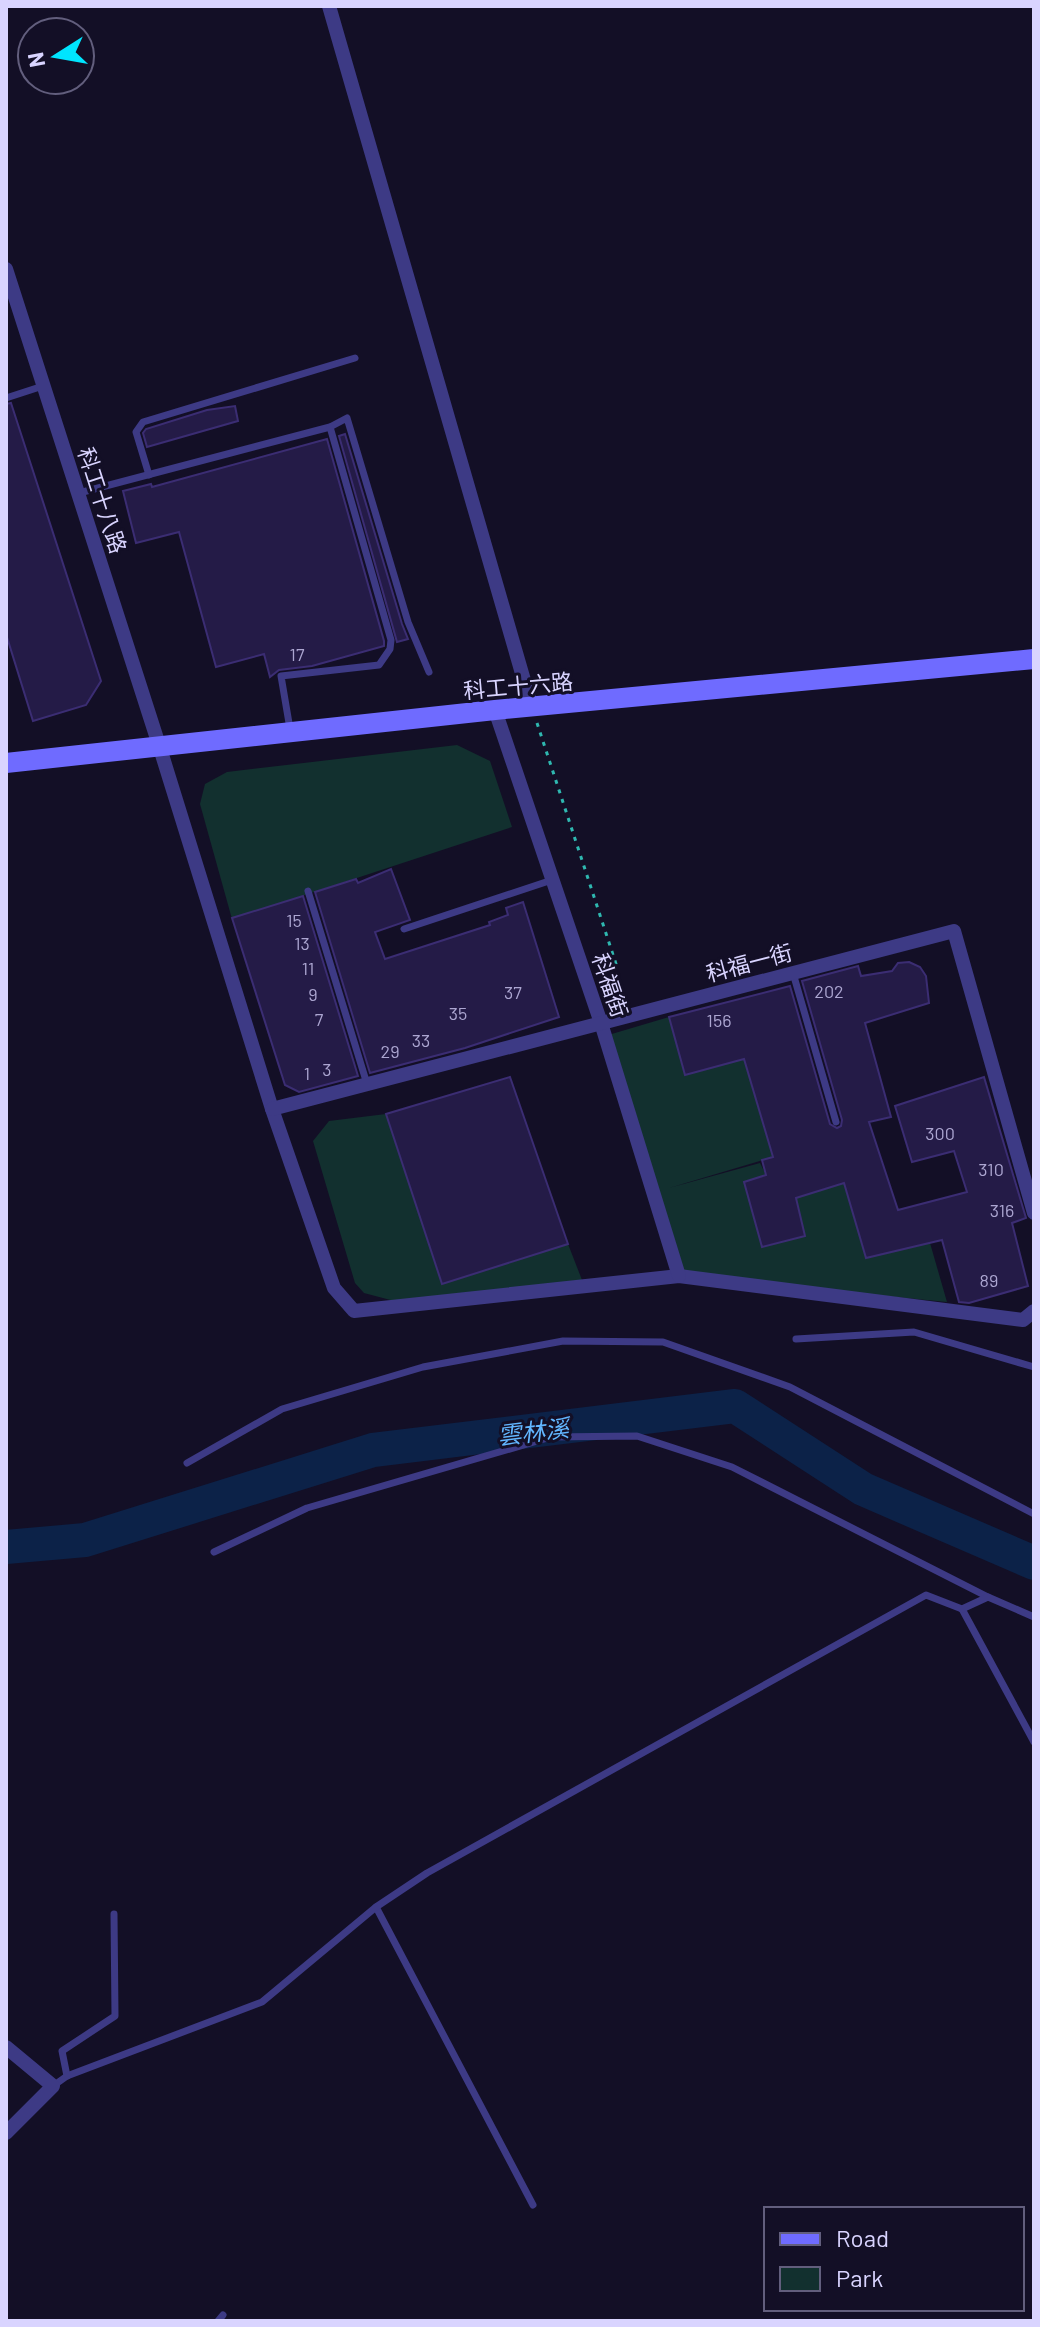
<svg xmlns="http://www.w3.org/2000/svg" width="1040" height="2327" viewBox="0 0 1040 2327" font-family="Barlow,'Noto Sans TC',sans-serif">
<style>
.green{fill:#12302f}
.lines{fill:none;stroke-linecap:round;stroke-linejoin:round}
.river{stroke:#0c2248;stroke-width:34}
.building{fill:#241b47;stroke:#3b2d73;stroke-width:2}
.path{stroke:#2fb8b0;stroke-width:3;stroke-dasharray:4 6;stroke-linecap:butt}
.lane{stroke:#3d3a85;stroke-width:7}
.street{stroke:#3d3a85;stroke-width:14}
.secondary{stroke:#6f6bff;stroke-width:20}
.labels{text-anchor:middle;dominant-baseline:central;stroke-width:6;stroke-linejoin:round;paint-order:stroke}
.number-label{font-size:18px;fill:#aca6d1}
.street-label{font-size:22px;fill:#d9d4ff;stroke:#130f26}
.water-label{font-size:24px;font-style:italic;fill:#62b6ff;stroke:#130f26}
</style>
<rect width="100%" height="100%" fill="#130f26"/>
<g class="green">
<polygon points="457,745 490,761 512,827 232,919 200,804 205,784 227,772"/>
<polygon points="669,1017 686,1075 744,1059 773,1157 669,1188 760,1163 766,1175 745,1182 763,1247 804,1236 796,1198 844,1183 866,1258 930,1243 947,1302 679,1276 605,1036"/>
<polygon points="386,1114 442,1284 568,1244 582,1280 398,1302 364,1293 355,1283 313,1141 329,1121"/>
</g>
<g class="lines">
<polyline class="river" points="6,1547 85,1540 373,1450 735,1406 863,1489 1034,1563"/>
</g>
<g class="building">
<polygon points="11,403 101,681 86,705 33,721 6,634 6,404"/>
<polygon points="235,406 238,421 147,447 143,433 146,429 207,410"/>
<polygon points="345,434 402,624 408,639 397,642 339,436"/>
<polygon points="327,439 384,641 384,646 312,666 279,670 270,677 264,654 216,667 179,532 136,543 123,491 151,484 152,487"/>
<polygon points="391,869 410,920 375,932 385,959 490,925 489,922 508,915 506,908 523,902 559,1017 465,1048 370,1073 315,892 356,879 358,883"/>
<polygon points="303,896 358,1076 299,1092 285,1085 232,918"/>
<polygon points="909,962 920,967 926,976 929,1003 865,1023 891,1117 869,1122 898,1210 967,1192 954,1151 912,1162 895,1106 984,1077 1026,1218 1012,1223 1028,1286 969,1303 959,1302 942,1240 866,1258 844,1183 796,1198 805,1236 762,1247 744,1182 766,1175 762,1160 773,1157 744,1059 685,1075 669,1017 790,986 830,1124 837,1128 841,1126 842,1120 802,981 858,966 861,976 892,971 898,963"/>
<polygon points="510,1077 568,1244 442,1284 386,1114"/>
</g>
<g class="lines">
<polyline class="path" points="537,723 618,970"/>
<g class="lane">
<polyline points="6,398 43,386"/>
<polyline points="149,475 136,432 143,422 355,358"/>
<polyline points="79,493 330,427 347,418 408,622 429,672"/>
<polyline points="290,729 281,676 379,665 390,649 391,640 330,427"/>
<polyline points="308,891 367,1084"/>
<polyline points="404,929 552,880"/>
<polyline points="793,973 836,1122"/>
<polyline points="796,1339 914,1332 1034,1367"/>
<polyline points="187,1463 282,1409 423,1367 563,1341 663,1342 790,1387 1034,1514"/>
<polyline points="214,1552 307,1508 551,1437 637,1436 732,1467 988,1597"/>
<polyline points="962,1609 1034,1742"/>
<polyline points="376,1907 533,2205"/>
<polyline points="67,2076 62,2051 115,2016 114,1914"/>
<polyline points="53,2086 67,2076 262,2002 376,1907 427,1873 926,1595 962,1609 988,1597 1034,1617"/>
<polyline points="218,2321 223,2315"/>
</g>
<g class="street">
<polyline points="329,6 532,708"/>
<polyline points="6,269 159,745 272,1109 334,1288 354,1311 679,1276 1023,1320 1034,1311"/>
<polyline points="495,710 601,1023 679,1276"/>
<polyline points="272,1109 954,931 1034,1213"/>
<polyline points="6,2047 53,2086 6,2133"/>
</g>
<polyline class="secondary" points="6,763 495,710 1034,659"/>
</g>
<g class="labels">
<g class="number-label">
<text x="297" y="654">17</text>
<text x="294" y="920">15</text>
<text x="302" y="943">13</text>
<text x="308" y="968">11</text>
<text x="829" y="991">202</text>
<text x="513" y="992">37</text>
<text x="313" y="994">9</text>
<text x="458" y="1013">35</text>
<text x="319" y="1019">7</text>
<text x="719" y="1020">156</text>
<text x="421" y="1040">33</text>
<text x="390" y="1051">29</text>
<text x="327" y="1069">3</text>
<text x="307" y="1073">1</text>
<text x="940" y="1133">300</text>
<text x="991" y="1169">310</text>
<text x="1002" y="1210">316</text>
<text x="989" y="1280">89</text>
</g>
<g class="street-label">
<text transform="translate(103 500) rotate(72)">科工十八路</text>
<text transform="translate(518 685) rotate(-5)">科工十六路</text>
<text transform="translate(749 962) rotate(-15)">科福一街</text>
<text transform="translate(611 985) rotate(71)">科福街</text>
</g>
<g class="water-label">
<text transform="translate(533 1431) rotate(-7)">雲林溪</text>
</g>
</g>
<rect width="1040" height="2327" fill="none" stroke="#d9d4ff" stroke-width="16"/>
<rect x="764" y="2207" width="260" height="104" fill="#130f26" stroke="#625e7d" stroke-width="2"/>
<rect x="780" y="2233" width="40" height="12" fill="#6f6bff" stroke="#625e7d" stroke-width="2"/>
<text x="836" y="2247" font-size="24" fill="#d9d4ff">Road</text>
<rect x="780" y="2267" width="40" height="24" fill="#12302f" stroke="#625e7d" stroke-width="2"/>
<text x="836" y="2287" font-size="24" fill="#d9d4ff">Park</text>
<g transform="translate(56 56) rotate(259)"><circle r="38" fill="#130f26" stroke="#625e7d" stroke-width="2"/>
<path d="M0-6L14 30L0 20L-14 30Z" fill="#00e5ff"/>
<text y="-12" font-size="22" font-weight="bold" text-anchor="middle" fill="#d9d4ff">N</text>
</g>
</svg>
